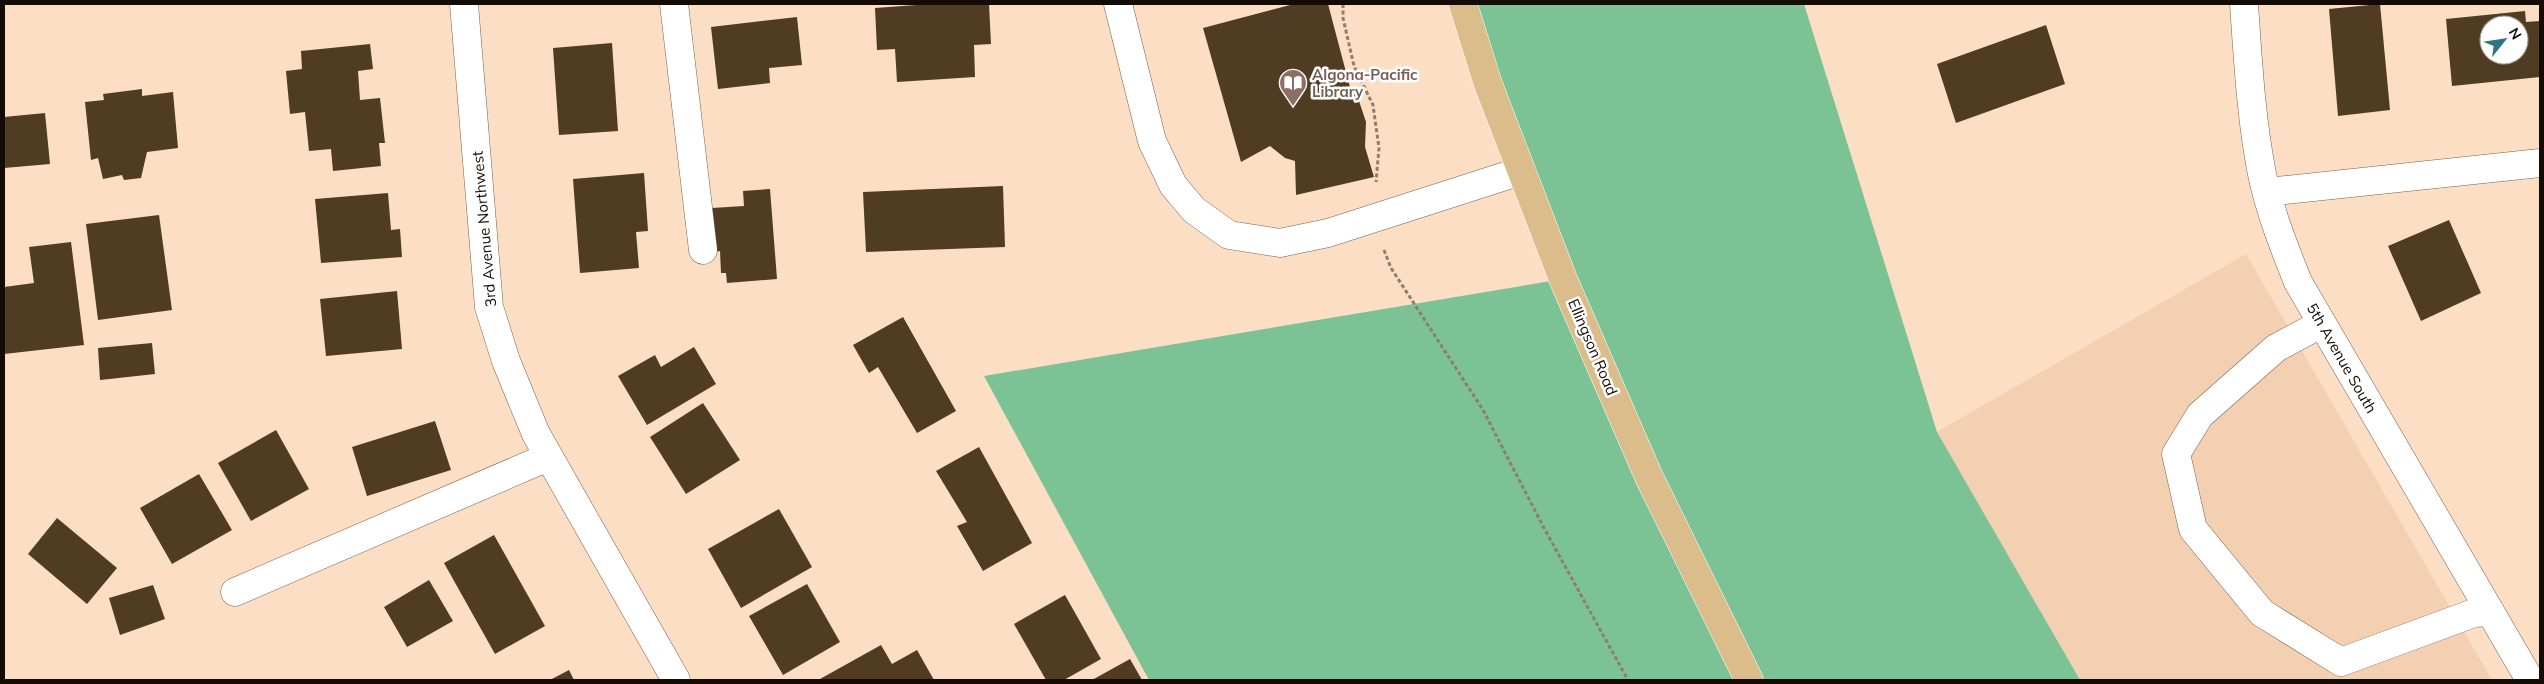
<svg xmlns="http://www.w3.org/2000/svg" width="2544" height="684" viewBox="0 0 2544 684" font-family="Mulish,sans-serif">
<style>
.built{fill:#f4d0b2}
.green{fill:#7bc394}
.building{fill:#503b23;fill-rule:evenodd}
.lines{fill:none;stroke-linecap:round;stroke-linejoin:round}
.minor-casing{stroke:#7b614b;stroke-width:29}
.major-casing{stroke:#fff;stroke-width:29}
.path{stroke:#917d6c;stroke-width:3;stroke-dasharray:4 2.5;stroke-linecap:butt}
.minor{stroke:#fff;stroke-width:28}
.major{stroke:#dbbc8b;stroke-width:28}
.labels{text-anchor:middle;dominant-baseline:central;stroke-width:5;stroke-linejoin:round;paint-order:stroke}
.education-label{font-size:15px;font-weight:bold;fill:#785e54;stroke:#fff;text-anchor:start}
.street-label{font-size:15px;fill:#140b04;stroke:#fff}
</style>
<rect width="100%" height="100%" fill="#fbdec4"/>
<polygon class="built" points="2246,254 2492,680 2080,680 1937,432"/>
<polygon class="green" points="1463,4 1804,4 1937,432 2080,680 1149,680 984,376 1563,279"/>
<g class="building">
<polygon points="930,4 989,4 991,44 974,45 975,77 897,82 895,49 877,50 875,8"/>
<polygon points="1294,4 1328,4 1351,91 1356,92 1366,122 1365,147 1374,177 1296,195 1295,161 1285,158 1270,146 1241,162 1203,28"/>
<polygon points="2380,4 2390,110 2338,116 2329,9"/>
<path d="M2525 11 2526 22 2540 21V77L2452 86 2446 19ZM2489 25H2519V55H2489Z"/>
<polygon points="797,17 802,65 769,68 770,83 718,89 711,27"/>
<polygon points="2046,25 2065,84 1956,123 1937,64"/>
<polygon points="612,43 618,131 559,135 553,48"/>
<polygon points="370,44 373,69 358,71 360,100 380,98 385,143 379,143 381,166 333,171 331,149 309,151 305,112 290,114 286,71 302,69 301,51"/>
<polygon points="142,89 142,96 173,92 178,148 147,152 141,178 124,180 122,175 103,179 98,158 91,160 85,102 104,100 103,94"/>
<polygon points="45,113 50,164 4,168 4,117"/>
<polygon points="644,173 648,231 636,232 639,268 580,273 573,179"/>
<polygon points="1003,186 1005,247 866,252 863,192"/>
<polygon points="770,189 777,279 727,283 726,273 721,273 720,251 715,252 712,208 744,206 743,191"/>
<polygon points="388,193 391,230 400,229 402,257 321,263 315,199"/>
<polygon points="159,215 172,310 98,320 86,224"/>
<polygon points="2449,220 2481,293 2421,321 2388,246"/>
<polygon points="71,242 84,345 4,354 4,287 34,283 29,247"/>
<polygon points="397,291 402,349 326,356 320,299"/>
<polygon points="903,317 956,411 917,433 878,367 869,373 853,345"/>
<polygon points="152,343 155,374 100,380 98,348"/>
<polygon points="694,347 716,384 647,425 618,376 655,355 661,367"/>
<polygon points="703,403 740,460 686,494 650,437"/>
<polygon points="435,421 451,470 367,496 352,447"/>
<polygon points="276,430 309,489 251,521 218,463"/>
<polygon points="979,447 1032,543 983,571 957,526 967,522 936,471"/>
<polygon points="199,474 232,530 172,564 140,508"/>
<polygon points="779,509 812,567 741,608 708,549"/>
<polygon points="57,518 117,568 87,604 28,554"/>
<polygon points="494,535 545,626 495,654 444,563"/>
<polygon points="429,580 453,621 407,647 384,607"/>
<polygon points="807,584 840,642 783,675 749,616"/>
<polygon points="153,585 165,619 120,635 109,598"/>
<polygon points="1065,595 1101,659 1064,680 1046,680 1014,624"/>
<polygon points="881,645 892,664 917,650 934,680 821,680 820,679"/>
<polygon points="1130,659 1142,680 1092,680"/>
<polygon points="569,670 574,680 550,680"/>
</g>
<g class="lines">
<defs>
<g id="minor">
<polyline points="464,4 489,307 506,361 536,434 676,680"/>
<polyline points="674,4 703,250"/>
<polyline points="1118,4 1152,141 1173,185 1194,210 1229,235 1280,243 1328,233 1521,171"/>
<path d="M2244 4C2248 61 2251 118 2262 174 2270 212 2284 247 2298 282L2530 680"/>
<polyline points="2267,192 2540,163"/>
<polyline points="2321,324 2276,348 2200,415 2176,454 2193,529 2262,613 2341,662 2474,613 2490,612"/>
<polyline points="235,592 548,457"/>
</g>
<polyline id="major" points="1463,4 1488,84 1563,279 1649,477 1749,680"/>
</defs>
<use href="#minor" class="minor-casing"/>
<use href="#major" class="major-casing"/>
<g class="path">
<polyline points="1343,4 1343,18 1354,66 1373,105 1379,148 1376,182"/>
<polyline points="1384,250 1391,268 1483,410 1545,530 1628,680"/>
</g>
<use href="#minor" class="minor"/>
<use href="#major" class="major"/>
</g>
<defs>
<symbol id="library-pin" viewBox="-11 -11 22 30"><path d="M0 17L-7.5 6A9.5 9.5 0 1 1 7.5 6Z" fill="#8d6e63" stroke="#fff"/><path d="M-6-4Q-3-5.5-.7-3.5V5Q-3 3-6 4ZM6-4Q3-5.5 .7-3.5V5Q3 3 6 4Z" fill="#fff"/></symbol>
</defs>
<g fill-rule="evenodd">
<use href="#library-pin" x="1277" y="67" width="32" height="43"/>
</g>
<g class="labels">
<g class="education-label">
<text x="1312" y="74">Algona-Pacific<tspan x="1312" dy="17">Library</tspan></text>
</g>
<g class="street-label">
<text transform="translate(484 229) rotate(-95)">3rd Avenue Northwest</text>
<text transform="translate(1593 347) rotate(67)">Ellingson Road</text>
<text transform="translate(2342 358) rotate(60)">5th Avenue South</text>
</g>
</g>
<rect width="2544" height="684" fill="none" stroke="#140b04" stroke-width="10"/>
<g transform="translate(2504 40) rotate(60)"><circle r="24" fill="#ffffff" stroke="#a19d9b"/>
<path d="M0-4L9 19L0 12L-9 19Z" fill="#2f7483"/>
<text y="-8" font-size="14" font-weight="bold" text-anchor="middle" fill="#140b04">N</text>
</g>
</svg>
